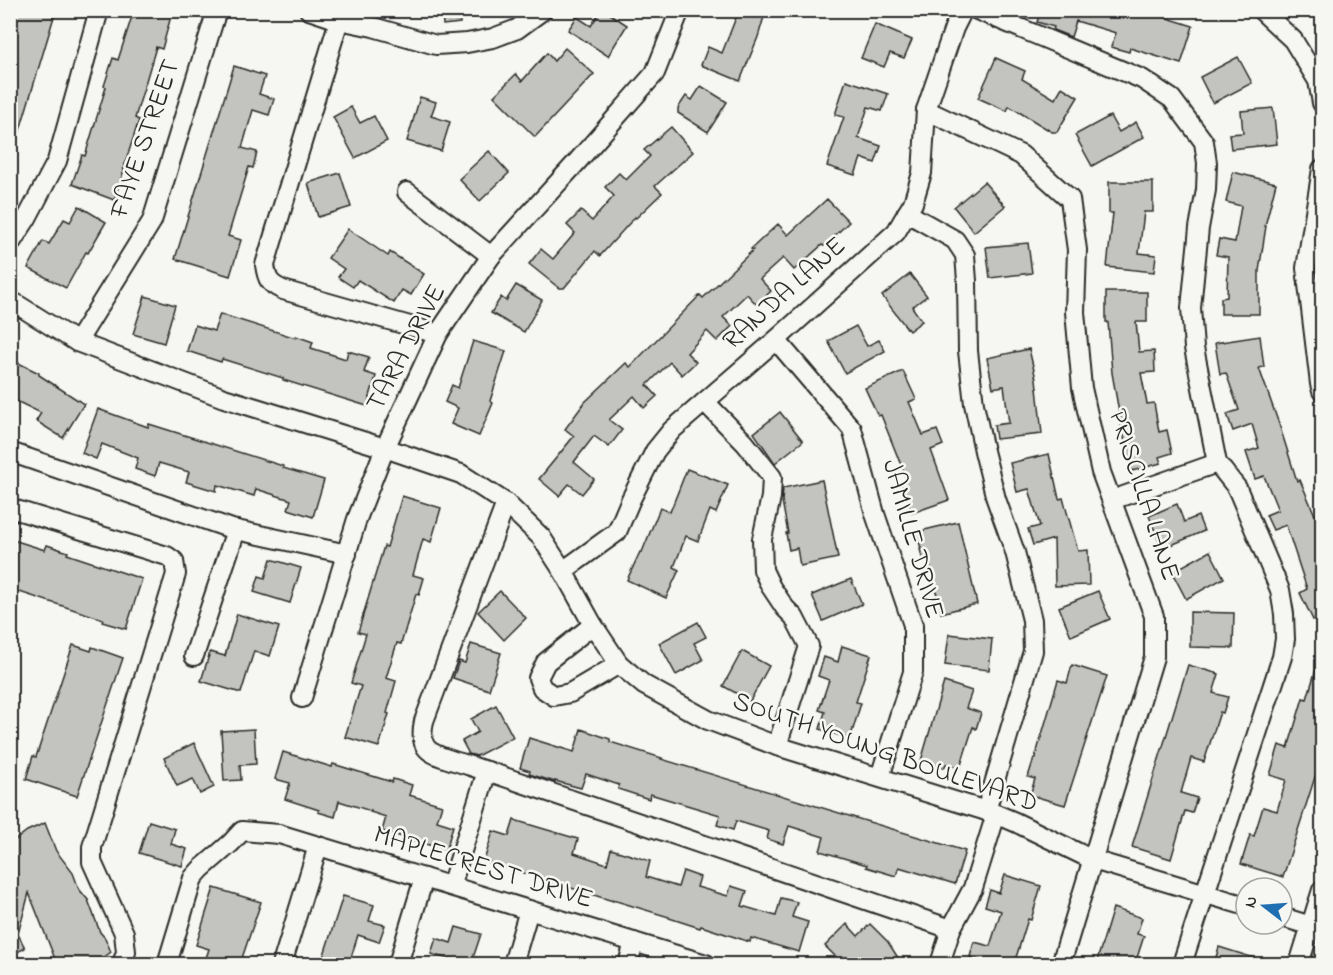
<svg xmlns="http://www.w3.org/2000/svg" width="1333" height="975" viewBox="0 0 1333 975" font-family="'Indie Flower',sans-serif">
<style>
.building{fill:#c3c3c0;stroke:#2b2b2b;stroke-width:1.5}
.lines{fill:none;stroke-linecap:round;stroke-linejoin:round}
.minor-casing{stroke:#2b2b2b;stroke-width:22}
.minor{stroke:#f6f6f2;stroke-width:18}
.labels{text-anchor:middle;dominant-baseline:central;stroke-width:5;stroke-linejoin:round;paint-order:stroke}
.street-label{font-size:27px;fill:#2b2b2b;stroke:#f6f6f2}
</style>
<rect width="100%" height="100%" fill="#f6f6f2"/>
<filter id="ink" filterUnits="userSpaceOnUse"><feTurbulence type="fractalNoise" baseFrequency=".0167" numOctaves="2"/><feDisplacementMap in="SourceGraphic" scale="12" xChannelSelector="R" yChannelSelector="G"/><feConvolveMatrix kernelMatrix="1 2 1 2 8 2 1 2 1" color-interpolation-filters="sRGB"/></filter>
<g filter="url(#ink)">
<g class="building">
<polygon points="14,10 56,10 14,150 10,150 10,20"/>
<polygon points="134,10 152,10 171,16 162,49 156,47 135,118 139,120 123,170 124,170 114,200 72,184 82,155 85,156 106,87 104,86 113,58 118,60"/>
<polygon points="442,10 459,10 460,23 443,25"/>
<polygon points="601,10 604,10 627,25 608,56 568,30 577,17 591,26"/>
<polygon points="739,10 766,10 758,37 740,81 701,65 708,47 722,53"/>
<polygon points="1041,10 1142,10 1193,26 1181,64 1130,48 1129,52 1111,47 1116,33 1076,21 1071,37 1053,30 1054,27 1037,22"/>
<polygon points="875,24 912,40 904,58 890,53 884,67 861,58"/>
<polygon points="565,48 594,74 535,137 494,96 516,74 522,81 547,53 554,61"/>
<polygon points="1238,57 1252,83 1213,103 1200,77"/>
<polygon points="996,58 1025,71 1022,79 1055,99 1062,87 1078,97 1057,132 1052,132 1009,106 1007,111 978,98"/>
<polygon points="234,66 265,76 259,94 274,99 269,115 253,110 242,148 257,152 253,168 249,167 228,236 241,240 230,276 175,259"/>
<polygon points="846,80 888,94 882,111 868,107 858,138 881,146 875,163 861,158 855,175 827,166 844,117 835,115"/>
<polygon points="701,86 727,102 708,132 678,113 678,108 686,96 692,100"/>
<polygon points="420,97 436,102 431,116 450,122 441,151 407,141"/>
<polygon points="351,107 360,123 374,116 387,141 355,158 333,117"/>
<polygon points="1273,108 1277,144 1231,149 1229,134 1243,133 1241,111"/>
<polygon points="1110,116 1119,132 1136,122 1144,137 1092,166 1075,135"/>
<polygon points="671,127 693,152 655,186 662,193 636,218 635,217 600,256 595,251 564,288 559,288 529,264 541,249 553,259 575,233 567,225 581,211 592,221 614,196 605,187 619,173 626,180 650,156 644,150"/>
<polygon points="489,151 509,173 480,201 459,179"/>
<polygon points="1233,172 1276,183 1265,226 1266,226 1259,271 1259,314 1221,314 1221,298 1227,297 1228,257 1216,255 1219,239 1235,242 1241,206 1226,202"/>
<polygon points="340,173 351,207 318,217 308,183"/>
<polygon points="984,182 1005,206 974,232 954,207"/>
<polygon points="1109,182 1153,182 1153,212 1144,212 1139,253 1156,255 1154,272 1107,267 1113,213 1109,213"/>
<polygon points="827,199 849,222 824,246 822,245 794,270 783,258 760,279 771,291 757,305 747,294 723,317 732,326 717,341 707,331 687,353 696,362 682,375 670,362 647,385 657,396 644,408 634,396 609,420 622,430 609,447 594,436 574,462 594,479 582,494 569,484 559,496 539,479 574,436 565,429 585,402 626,363 630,367 700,295 703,298 753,250 751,249 778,224 788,235"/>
<polygon points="79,206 106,222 88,253 86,252 66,288 28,268 43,241 49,244 64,219 70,222"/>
<polygon points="348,229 388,256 390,252 424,274 411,295 402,290 394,303 358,280 353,287 338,277 344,269 328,258"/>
<polygon points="1028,243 1032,273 990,278 986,247"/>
<polygon points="910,274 927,296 912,307 922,321 909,331 882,296"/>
<polygon points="516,285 542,300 524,332 491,313 501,297 506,301"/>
<polygon points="1106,292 1147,292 1147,322 1136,322 1139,352 1154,351 1155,372 1141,373 1147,404 1154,403 1159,432 1167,430 1172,453 1159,457 1161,463 1132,471 1122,429 1112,373 1108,322 1106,322"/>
<polygon points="145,296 175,305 164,343 133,334"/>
<polygon points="220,314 296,338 296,336 313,342 311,348 346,359 348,351 369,357 364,372 376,376 367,406 283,380 283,378 222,359 221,362 187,351 195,325 214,331"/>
<polygon points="856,326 867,346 879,340 885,351 845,373 828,341"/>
<polygon points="1260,336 1264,367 1259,368 1279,424 1297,481 1300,480 1323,534 1323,615 1313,620 1300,593 1307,589 1286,525 1273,530 1266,515 1278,510 1264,476 1255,479 1246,452 1259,448 1252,424 1233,431 1227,414 1239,410 1226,373 1220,374 1215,343"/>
<polygon points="473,341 506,351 490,401 493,403 479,436 451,424 458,408 445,402 452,385 458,388"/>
<polygon points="1029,349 1036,379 1042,434 996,439 994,425 1009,423 1004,386 993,388 987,358"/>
<polygon points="10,359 39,373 39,375 84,404 63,438 36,421 41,413 10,398"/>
<polygon points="903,371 916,399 909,402 923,435 937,430 943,445 931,450 949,500 912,513 901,482 907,480 881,415 878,416 865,388"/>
<polygon points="98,409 148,427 149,424 283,466 283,468 324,480 313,517 288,509 291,500 256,489 254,496 217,485 216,491 186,482 189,472 159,463 155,476 135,469 138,458 102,444 96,459 82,453"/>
<polygon points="780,412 803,441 775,463 754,433"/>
<polygon points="1049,454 1059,499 1063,498 1078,551 1088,550 1089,585 1055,586 1054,539 1033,545 1028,529 1040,526 1029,489 1017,492 1010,463"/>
<polygon points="687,469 728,485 716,513 710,510 698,541 686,536 674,567 679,570 666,598 627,580 640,552 642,552 660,508 670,512"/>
<polygon points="822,480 838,558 800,566 797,548 789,550 786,533 788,533 782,501 783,488"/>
<polygon points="402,496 441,508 431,542 423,539 413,575 424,578 419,595 416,594 401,644 397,643 386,678 396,681 387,713 389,714 379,747 345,737 361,686 351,683 366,634 358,632 384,546 387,547"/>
<polygon points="1177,504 1184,522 1198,516 1204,531 1162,549 1149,516"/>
<polygon points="958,522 977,604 941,613 929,560 923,562 920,549 921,548 916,532"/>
<polygon points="10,539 45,550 47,545 68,552 67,554 142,579 126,629 102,622 103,619 10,589"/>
<polygon points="1210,551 1224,578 1186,599 1172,572"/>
<polygon points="271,559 301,568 290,603 254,592 259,576 265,578"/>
<polygon points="851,579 862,604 823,621 812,595"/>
<polygon points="500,591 526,618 504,640 478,612"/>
<polygon points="1098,591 1110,619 1071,636 1059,607"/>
<polygon points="1190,612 1234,613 1233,648 1190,647"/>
<polygon points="237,614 279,627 270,656 254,651 241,693 201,681 210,652 225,656"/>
<polygon points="698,622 706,637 694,643 703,660 676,675 659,643"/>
<polygon points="949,634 992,639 989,670 945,665"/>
<polygon points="471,644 501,653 489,690 453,678 459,661 465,663"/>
<polygon points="73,645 91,651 92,647 123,658 77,796 26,779 33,756 36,757"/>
<polygon points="842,646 871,655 856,702 861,703 850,739 820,729 825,712 819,710 829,680 818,676 824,657 838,662"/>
<polygon points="742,651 769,666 750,701 723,686"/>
<polygon points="1319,659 1323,659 1323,752 1283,877 1241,864 1250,835 1254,836 1263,807 1277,811 1286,780 1270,775 1279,745 1288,748 1303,698 1307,699"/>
<polygon points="1072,665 1107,676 1065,805 1030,795 1035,779 1028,777 1034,758 1035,758 1058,680 1067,683"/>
<polygon points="1188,665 1219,674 1213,693 1228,697 1223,713 1220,712 1204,762 1191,758 1181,793 1197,798 1192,813 1185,811 1171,859 1132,847"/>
<polygon points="944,682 972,691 966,708 981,713 976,729 973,727 960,768 946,764 944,768 921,761"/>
<polygon points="496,705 513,737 477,756 469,754 462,741 478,732 471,719"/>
<polygon points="254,729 256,764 240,765 241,780 224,781 221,731"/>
<polygon points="581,729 610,739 610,742 662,758 661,759 965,851 955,884 899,867 896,876 866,867 867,865 820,851 824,837 789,826 783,844 767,839 769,831 736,821 733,830 717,825 720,815 650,794 649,799 618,789 619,785 586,774 581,788 555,781 555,782 529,774 530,771 520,768 529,738 574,752"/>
<polygon points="194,743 214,787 200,794 193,779 177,786 164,758"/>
<polygon points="283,752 332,767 333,764 392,782 393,779 412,785 409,795 442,805 437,821 453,826 446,850 382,831 386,817 370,812 371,811 339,801 335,817 318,812 319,810 285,799 290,783 275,779"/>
<polygon points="514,820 578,839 574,853 607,864 611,849 650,861 646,877 678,887 683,871 700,877 697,887 728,896 731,886 747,891 742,906 776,916 781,898 797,902 792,917 808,922 799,952 751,938 750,942 701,926 700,928 669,918 669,917 613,900 613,901 484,861 493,831 509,836"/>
<polygon points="149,821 175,829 171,844 187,849 182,866 139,853"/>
<polygon points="45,823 56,851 73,873 79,889 88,900 100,932 105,938 111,952 95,964 57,964 29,893 18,934 25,948 10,956 10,844 27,831"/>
<polygon points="1005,875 1041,886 1031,920 1028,919 1014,964 994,964 970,957 974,942 990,946 1001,911 985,906 990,890 999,893"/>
<polygon points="214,888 261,902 240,964 204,964 209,949 196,945"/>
<polygon points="343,896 374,905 369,921 385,925 379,942 358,935 349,964 321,964"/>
<polygon points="1113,908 1142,918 1137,934 1144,936 1135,964 1096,964"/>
<polygon points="847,924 858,936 870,924 888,942 902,964 843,964 825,946"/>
<polygon points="456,927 481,934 471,964 466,964 431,954 436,938 451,943"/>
<polygon points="1219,947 1264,961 1264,964 1214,964"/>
</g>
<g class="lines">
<defs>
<g id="minor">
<polyline points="309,10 339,20 373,27 436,45 467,43 493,38 517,29 543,10"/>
<polyline points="977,10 1142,79 1172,99 1204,142 1207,163 1206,190 1199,228 1191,308 1194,348 1217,463 1237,488 1280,590 1284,614 1285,639 1282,657 1182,964"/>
<polyline points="1261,10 1293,40 1318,81 1322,103"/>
<path d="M339 20 265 265C267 279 269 284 283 290L438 334"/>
<polyline points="926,110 1021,155 1070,199 1077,250 1075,312 1082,388 1101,472 1154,616 1154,657 1061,964"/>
<polyline points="1322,169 1306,268 1320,384 1322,391"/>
<polyline points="407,192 491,256"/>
<polyline points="907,213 955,240 965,255 967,281 968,351 974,404 984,451 996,499 1015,552 1032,620 1033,651 986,811"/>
<polyline points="10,244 27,218 57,161 99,10"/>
<polyline points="10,300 77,342 224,398 385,448 461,474 506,503 541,537 563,571 593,625 619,664 644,685 708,720 777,746 996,814 1015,822 1093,860 1246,906"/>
<polyline points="776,340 852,429 875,514 913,625 913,672 880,777"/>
<polyline points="77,342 152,221 217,10"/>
<polyline points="705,402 745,443 772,477 771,497 762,539 763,570 771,587 785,608 794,617 809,646 777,746"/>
<polyline points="10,452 232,529 347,554"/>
<polyline points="1112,500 1217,463"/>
<path d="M506 503 424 721C418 750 429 753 454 761 465 764 476 768 487 771L951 929"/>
<polyline points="10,508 167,556 174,561 176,574 92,847 92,862 124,933 126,952 122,964"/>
<polyline points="563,571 617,532 631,499 655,451 672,430 776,340 896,232 913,203 922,173 926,110 954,28 963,10"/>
<polyline points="593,625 546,662 538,678 542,688 554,696 570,693 619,664"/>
<polyline points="194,656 236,530"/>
<polyline points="302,698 357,519 385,448 438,334 491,256 576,163 655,73 680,10"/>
<polyline points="451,886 487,771"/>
<polyline points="1282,917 1321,929"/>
<polyline points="167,964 193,878 201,869 231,843 242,831 279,834 706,964"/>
<polyline points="282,964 318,846"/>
<polyline points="398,964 424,878"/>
<polyline points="513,964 529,910"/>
<polyline points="628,964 634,942"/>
<polyline points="940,964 951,929 973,888 996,814"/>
<polyline points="1299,964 1322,890"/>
</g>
</defs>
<use href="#minor" class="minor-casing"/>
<use href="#minor" class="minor"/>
</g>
</g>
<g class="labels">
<g class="street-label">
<text transform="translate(146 139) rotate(-71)">FAYE STREET</text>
<text transform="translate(785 294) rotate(-42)">RANDA LANE</text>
<text transform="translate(407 348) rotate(-62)">TARA DRIVE</text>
<text transform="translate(1143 495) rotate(72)">PRISCILLA LANE</text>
<text transform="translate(912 539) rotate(74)">JAMILLE DRIVE</text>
<text transform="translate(885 753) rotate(19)">SOUTH YOUNG BOULEVARD</text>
<text transform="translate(483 868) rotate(17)">MAPLECREST DRIVE</text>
</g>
</g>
<rect width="1333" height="975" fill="none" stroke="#f6f6f2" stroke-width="36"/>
<rect x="18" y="18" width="1297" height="939" fill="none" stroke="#2b2b2b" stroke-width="2" filter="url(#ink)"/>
<g transform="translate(1264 906) rotate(287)"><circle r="28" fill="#f6f6f2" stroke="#a5a5a2" stroke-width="1.5"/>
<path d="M0-4.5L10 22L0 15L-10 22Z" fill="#1f6fb2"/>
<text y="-9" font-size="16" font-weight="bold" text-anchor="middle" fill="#2b2b2b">N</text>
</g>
</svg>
